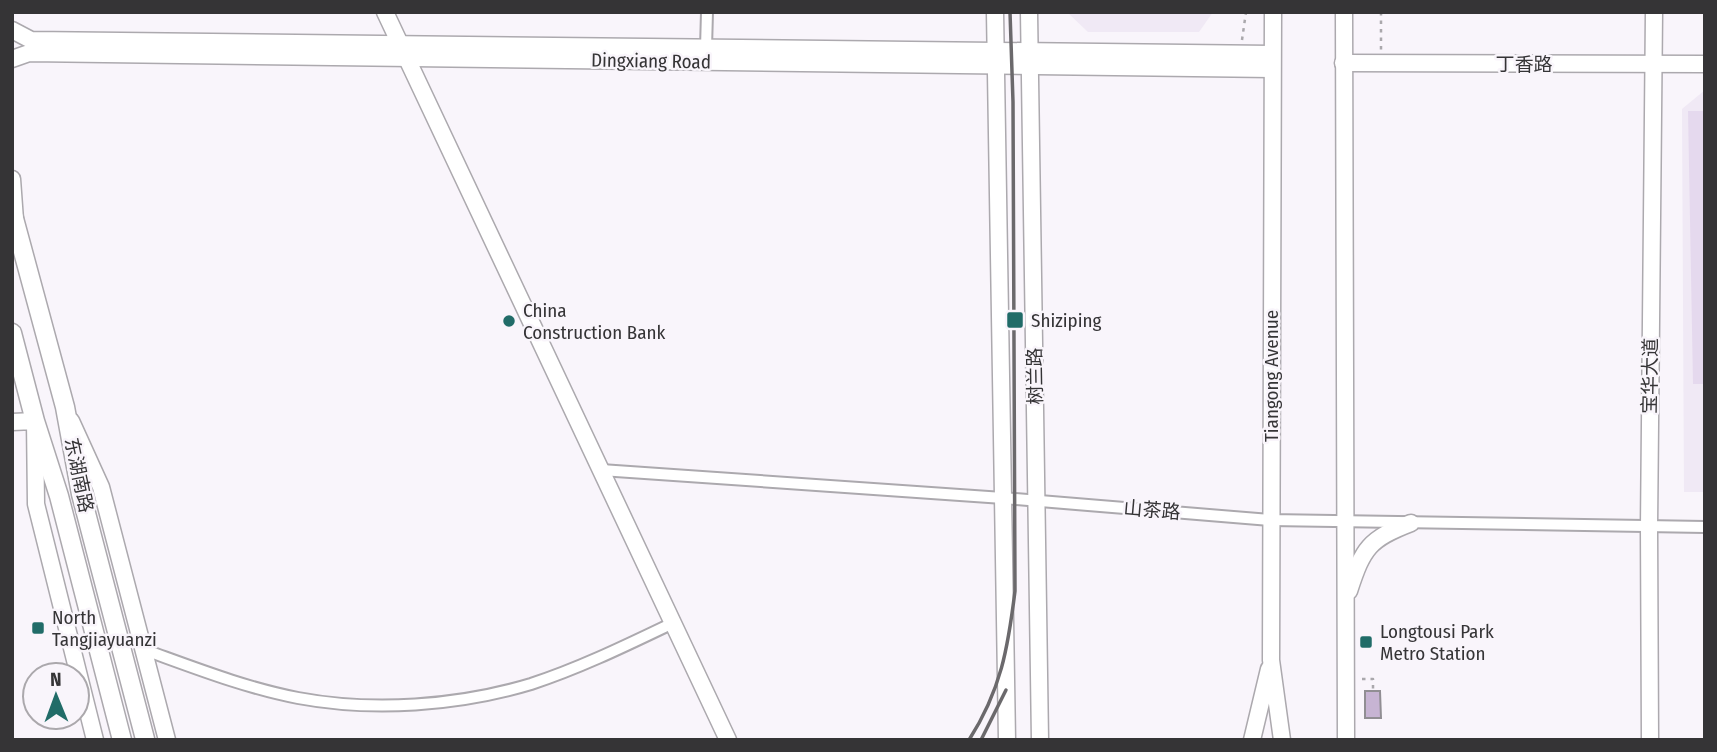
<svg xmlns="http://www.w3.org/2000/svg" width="1717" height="752" viewBox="0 0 1717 752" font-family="'Fira Sans Condensed','Noto Sans SC',sans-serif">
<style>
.built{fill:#f0e9f5}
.green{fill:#e5d9ee}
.building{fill:#c7b4d3;stroke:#918e93;stroke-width:2}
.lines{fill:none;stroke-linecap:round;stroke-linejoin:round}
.street-casing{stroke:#aca9ae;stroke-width:14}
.secondary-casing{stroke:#aca9ae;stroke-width:19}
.primary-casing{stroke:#aca9ae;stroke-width:21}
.path{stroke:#aaa8ac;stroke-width:2.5;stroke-dasharray:3.5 5;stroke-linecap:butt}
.street{stroke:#fff;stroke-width:10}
.secondary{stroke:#fff;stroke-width:16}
.primary{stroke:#fff;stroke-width:18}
.rail{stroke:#6b696c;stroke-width:3.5}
.poi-dot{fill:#216c68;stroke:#f9f5fb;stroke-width:2.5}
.labels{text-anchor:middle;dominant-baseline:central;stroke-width:5;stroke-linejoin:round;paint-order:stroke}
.street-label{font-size:19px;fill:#353436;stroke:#f9f5fb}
.poi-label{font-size:19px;fill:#353436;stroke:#f9f5fb;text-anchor:start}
</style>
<rect width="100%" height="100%" fill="#f9f5fb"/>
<g class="built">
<polygon points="1067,12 1213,12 1199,32 1088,32"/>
<polygon points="1705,90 1705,492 1684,492 1682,109"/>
</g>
<polygon class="green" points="1688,111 1705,111 1705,384 1693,384"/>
<polygon class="building" points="1365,691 1380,691 1381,718 1365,718"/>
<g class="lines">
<defs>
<g id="street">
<polyline points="706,48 707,12"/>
<polyline points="601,470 1003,498 1270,520 1705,527"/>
<path d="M145 650C195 668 246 688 298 698 373 712 458 706 531 684 580 668 627 645 673 623"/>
</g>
<g id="secondary">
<polyline points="385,12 728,740"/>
<polyline points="995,12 1007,740"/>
<polyline points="1029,12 1040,740"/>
<polyline points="1273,12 1271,660 1282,740"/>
<polyline points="1344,12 1346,740"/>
<polyline points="12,30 31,40 1272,54"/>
<polyline points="12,59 29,53 1272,69"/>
<polyline points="1343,63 1705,64"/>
<polyline points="12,179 15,220"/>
<polyline points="71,421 101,487 167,740"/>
<polyline points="12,422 35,421 36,504 95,740"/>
<path d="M1349 591C1363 548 1369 539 1411 523"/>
<polyline points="1252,740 1269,669"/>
<polyline points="1650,740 1649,527 1654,12"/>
</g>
<g id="primary">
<polyline points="12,211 65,407 81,494 145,739"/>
<polyline points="12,333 35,421 59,496 122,740"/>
</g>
</defs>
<use href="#street" class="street-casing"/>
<use href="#secondary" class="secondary-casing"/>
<use href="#primary" class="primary-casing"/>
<g class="path">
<polyline points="1381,12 1381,51"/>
<polyline points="1242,40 1246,12"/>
<polyline points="1362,679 1373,679 1373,691"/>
</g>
<use href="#street" class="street"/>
<use href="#secondary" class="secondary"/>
<use href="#primary" class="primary"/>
<g class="rail">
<path d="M969 740C1001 690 1008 648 1015 591L1013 102 1010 12"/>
<polyline points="981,740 1006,690"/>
</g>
</g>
<g class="poi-dot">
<rect x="1006" y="311" width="18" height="18" rx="3.5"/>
<circle cx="509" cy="321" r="7"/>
<rect x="31" y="621" width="14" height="14" rx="3.5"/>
<rect x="1359" y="635" width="14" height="14" rx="3.5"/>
</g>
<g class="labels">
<g class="street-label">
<text transform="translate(651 61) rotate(1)">Dingxiang Road</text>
<text x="1524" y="64">丁香路</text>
<text transform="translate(1035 376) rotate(-91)">树兰路</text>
<text transform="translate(1271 376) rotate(-90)">Tiangong Avenue</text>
<text transform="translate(1650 376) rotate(-89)">宝华大道</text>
<text transform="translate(79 475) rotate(78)">东湖南路</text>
<text transform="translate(1152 510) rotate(5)">山茶路</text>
</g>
<g class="poi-label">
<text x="523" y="310">China<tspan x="523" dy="22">Construction Bank</tspan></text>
<text x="1031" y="320">Shiziping</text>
<text x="52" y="617">North<tspan x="52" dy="22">Tangjiayuanzi</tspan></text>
<text x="1380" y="631">Longtousi Park<tspan x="1380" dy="22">Metro Station</tspan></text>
</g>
</g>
<rect width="1717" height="752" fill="none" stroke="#353436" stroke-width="28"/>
<g transform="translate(56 696) rotate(359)"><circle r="33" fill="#f9f5fb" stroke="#aba8ac" stroke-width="2"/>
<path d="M0-5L12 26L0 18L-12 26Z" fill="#216c68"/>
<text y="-10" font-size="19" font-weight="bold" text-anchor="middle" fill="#353436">N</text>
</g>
</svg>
